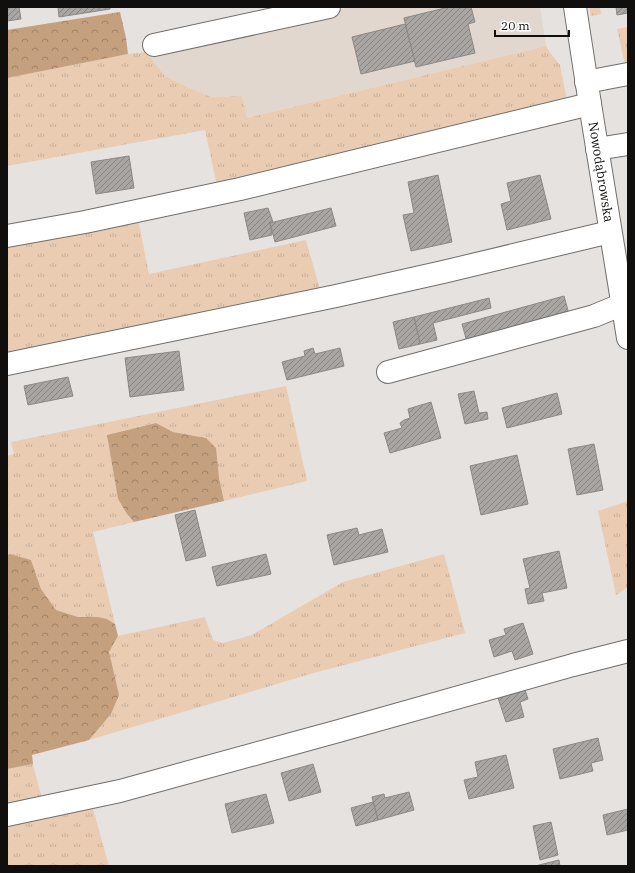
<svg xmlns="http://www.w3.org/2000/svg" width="635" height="873" viewBox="0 0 635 873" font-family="'IBM Plex Serif',serif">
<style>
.built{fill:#e1d7cf}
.grass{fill:url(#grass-tufts)}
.forest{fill:url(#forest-crowns)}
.building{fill:url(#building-hatch);stroke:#8b8886}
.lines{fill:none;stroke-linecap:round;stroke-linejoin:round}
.minor-casing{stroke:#716f6c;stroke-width:24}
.minor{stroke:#fff;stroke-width:22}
.labels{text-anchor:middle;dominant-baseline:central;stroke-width:3;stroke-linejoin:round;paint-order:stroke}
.street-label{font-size:13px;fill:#100f0e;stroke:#fff}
</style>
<defs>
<pattern id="grass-tufts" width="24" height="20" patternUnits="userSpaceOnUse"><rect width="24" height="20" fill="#eaccb2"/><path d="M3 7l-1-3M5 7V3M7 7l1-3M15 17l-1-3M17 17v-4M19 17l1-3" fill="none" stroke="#c8ae98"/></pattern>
<pattern id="forest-crowns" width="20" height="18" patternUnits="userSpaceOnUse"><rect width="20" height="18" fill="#c5a07e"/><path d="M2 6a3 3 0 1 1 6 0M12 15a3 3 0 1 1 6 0" fill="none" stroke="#9f8166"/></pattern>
<pattern id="building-hatch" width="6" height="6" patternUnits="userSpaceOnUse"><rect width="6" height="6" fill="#a8a5a2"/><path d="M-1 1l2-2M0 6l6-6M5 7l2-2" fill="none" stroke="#878582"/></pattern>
</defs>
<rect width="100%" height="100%" fill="#e5e2df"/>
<polygon class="built" points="351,7 540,7 546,46 246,118 242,96 211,97 187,87 165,76 146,52"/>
<g class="grass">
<polygon points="589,7 600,7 601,14 591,16"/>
<polygon points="628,27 628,68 626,69 617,29"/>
<polygon points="546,46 551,54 560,65 567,101 217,186 205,130 7,166 7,78 128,54 146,52 165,76 187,87 211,97 242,96 247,118"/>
<polygon points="138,219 149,274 306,240 321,293 7,356 7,247 11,241"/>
<polygon points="286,386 307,481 224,501 219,478 206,438 173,432 156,423 107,435 118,499 127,514 134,522 93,532 115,624 107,619 98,617 78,617 56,610 41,589 31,560 10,554 7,555 7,456 14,454 11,442"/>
<polygon points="628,501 628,587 616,595 598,511"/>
<polygon points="444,554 465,633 310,674 89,740 111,714 109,652 118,636 205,617 213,640 223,643 252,635 343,582"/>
<polygon points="33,764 43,803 7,810 7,769"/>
<polygon points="91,802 109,866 7,866 7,819"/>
</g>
<g class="forest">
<polygon points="120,12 126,38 128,54 7,78 7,30"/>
<polygon points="156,423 173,432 206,438 216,448 219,478 224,501 134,522 127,514 118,499 107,435"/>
<polygon points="10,554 31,560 41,589 56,610 78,617 98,617 107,619 115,624 118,636 109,652 119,695 111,714 89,740 32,755 33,764 7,769 7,555"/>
</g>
<g class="building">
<polygon points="7,7 19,7 21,19 7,21"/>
<polygon points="58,7 110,7 110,9 59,17"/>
<polygon points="449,7 471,7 475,22 468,24 475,53 416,67 404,18"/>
<polygon points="616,7 628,7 628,13 617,15"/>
<polygon points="405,24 415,61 361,74 352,37"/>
<polygon points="129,156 134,188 96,194 91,162"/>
<polygon points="438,175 452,242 411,251 403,215 414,213 408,182"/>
<polygon points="540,175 551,219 507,230 501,204 511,201 507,183"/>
<polygon points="268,208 273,222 270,223 272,235 250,240 244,213"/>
<polygon points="331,208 336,226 275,242 270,223"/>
<polygon points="564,296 569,314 467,342 462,324"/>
<polygon points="489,298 491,308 433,323 437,340 420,344 414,317"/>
<polygon points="414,317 420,344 399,349 393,322"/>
<polygon points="313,348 315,354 340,348 344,366 287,380 282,362 305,356 304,351"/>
<polygon points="179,351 184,390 130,397 125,358"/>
<polygon points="68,377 73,396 28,405 24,386"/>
<polygon points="474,391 479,413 487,412 488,419 465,424 458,394"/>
<polygon points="557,393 562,414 507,428 502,408"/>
<polygon points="431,402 441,438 390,453 384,433 402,428 400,423 404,420 410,418 408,409"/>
<polygon points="594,444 603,490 577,495 568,449"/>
<polygon points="517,455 528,504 481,515 470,466"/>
<polygon points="195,510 206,556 186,561 175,515"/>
<polygon points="357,528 359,535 382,529 388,552 334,565 327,535"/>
<polygon points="559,551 567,588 542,593 544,601 528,604 525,589 530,588 523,559"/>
<polygon points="266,554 271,574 217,586 212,567"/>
<polygon points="523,623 533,654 515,660 512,651 494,657 489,640 506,635 504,629"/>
<polygon points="525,690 528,699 520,702 524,717 506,722 498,698"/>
<polygon points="598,738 603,760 591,763 593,771 560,779 553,749"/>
<polygon points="506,755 514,788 469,799 464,780 478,777 475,762"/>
<polygon points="313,764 321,792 289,801 281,773"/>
<polygon points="409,792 414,810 378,820 372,797 384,794 385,798"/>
<polygon points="266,794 274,823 232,833 225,804"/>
<polygon points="373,802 378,820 356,826 351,808"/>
<polygon points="628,809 628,830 607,835 603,815"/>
<polygon points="551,822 558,855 540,860 533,826"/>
<polygon points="559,860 560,866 535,866"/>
</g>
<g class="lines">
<defs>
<g id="minor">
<polyline points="575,7 590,104 628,338"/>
<polyline points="154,45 329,7"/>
<polyline points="586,82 628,74"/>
<polyline points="597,149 628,144"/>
<polyline points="7,236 85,222 240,189 590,104"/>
<polyline points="7,364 336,296 443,272 610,232"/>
<polyline points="388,372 594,316 623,304 628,303"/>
<polyline points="7,815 120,791 335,732 573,665 628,651"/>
</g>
</defs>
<use href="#minor" class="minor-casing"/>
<use href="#minor" class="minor"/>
</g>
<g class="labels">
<g class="street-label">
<text transform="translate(601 172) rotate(81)">Nowodąbrowska</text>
</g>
</g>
<rect width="635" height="873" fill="none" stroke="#100f0e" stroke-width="16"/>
<path d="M495 30v6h74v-6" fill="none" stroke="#100f0e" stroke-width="2"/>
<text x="501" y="30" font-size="12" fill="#100f0e" stroke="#ffffff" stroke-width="3" paint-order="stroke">20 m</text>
</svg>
